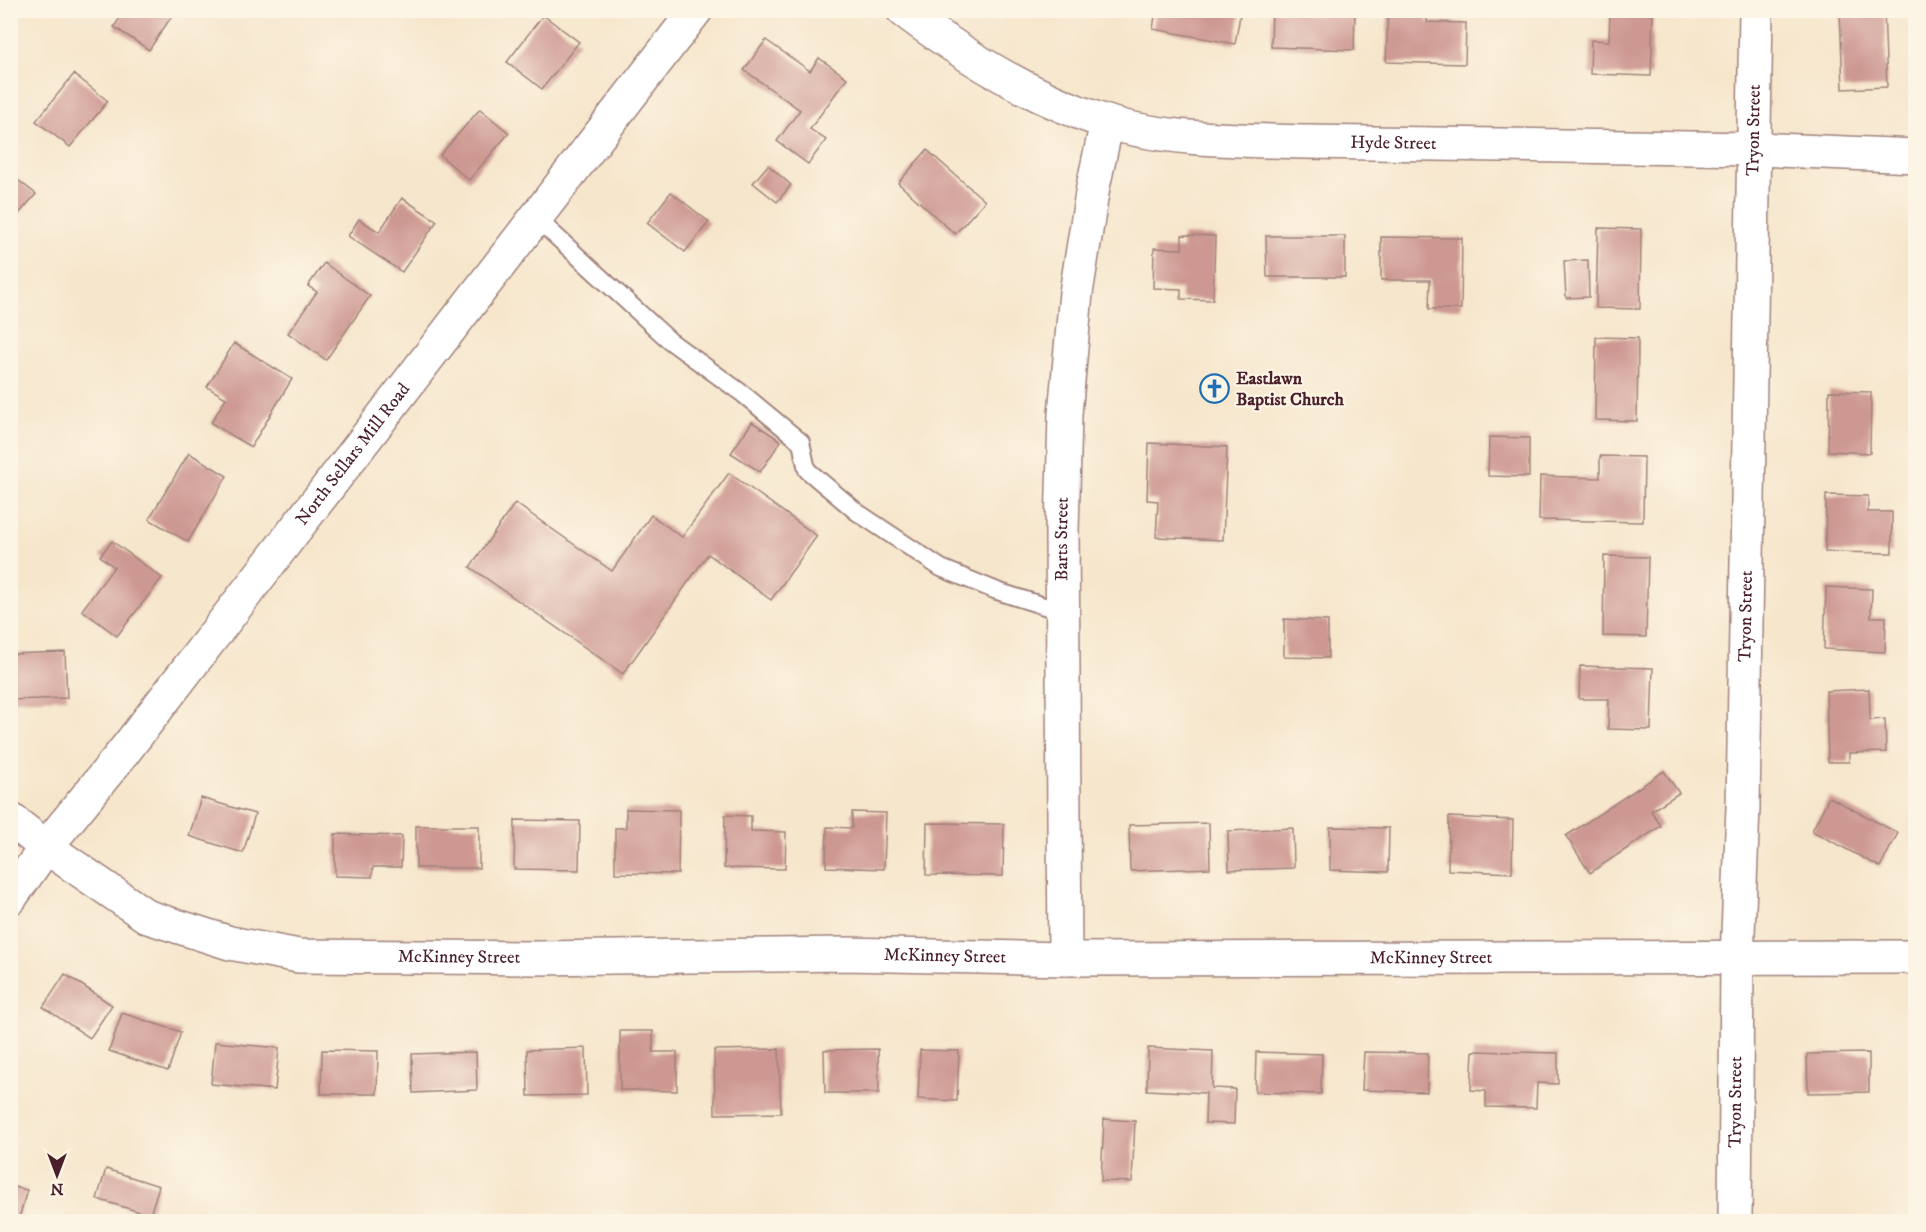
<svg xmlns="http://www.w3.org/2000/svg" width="1926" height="1232" viewBox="0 0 1926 1232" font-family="'IM FELL DW Pica',serif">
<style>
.building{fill:#cd9892}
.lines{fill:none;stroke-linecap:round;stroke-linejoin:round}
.service-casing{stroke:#a0827c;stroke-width:20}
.minor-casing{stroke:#a0827c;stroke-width:36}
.tertiary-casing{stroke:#a0827c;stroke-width:36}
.service{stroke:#fff;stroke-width:16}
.minor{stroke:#fff;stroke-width:33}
.tertiary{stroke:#fff;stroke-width:33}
.labels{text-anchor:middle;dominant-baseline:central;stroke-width:4.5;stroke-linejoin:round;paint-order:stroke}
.street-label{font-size:18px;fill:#4a1f2b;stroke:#fcf5e5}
.poi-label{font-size:18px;font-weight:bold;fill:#4a1f2b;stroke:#fcf5e5;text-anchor:start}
</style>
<rect width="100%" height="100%" fill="#fcf5e5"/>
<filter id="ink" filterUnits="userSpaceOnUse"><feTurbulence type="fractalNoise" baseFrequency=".0167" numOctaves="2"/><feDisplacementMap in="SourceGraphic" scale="12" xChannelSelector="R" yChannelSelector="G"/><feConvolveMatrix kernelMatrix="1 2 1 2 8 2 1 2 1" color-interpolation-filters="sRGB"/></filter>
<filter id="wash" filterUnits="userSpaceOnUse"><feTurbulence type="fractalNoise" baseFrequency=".008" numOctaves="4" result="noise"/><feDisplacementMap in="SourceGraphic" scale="24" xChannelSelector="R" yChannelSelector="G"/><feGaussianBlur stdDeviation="1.35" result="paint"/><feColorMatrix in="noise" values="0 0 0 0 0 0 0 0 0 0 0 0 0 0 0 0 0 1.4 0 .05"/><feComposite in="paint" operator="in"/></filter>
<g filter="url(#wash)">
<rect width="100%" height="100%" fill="#f6e6cc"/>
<g id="blocks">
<g class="building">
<polygon points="125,10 176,10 149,50 114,27"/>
<polygon points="1156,10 1241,10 1235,44 1153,29"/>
<polygon points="1272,10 1355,10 1354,50 1271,47"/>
<polygon points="1388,10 1427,10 1427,22 1466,23 1465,64 1386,62"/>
<polygon points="1840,10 1884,10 1887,87 1843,89"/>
<polygon points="1610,12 1653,14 1651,76 1590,74 1591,40 1609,41"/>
<polygon points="543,15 579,42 542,89 507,62"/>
<polygon points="766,40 810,71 819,58 847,78 810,129 826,140 808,164 777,141 800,110 744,70"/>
<polygon points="74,74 108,101 70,147 36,121"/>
<polygon points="480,109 509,133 469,180 440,155"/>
<polygon points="927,150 985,201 955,234 898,183"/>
<polygon points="768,165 791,185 777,202 753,183"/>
<polygon points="10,174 36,194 10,224"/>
<polygon points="671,192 709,222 685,252 647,223"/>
<polygon points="402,198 437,221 402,272 348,236 359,219 379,232"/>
<polygon points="1598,228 1641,229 1640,309 1596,308"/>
<polygon points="1182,235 1215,236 1213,300 1181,299 1181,289 1153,288 1154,248 1182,249"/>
<polygon points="1266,236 1345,236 1345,277 1267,277"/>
<polygon points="1381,237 1462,238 1461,309 1429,309 1430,280 1381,280"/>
<polygon points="1588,260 1589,297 1566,298 1564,261"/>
<polygon points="324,263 370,296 326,360 288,333 317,292 308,286"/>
<polygon points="1596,337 1638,338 1637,421 1595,420"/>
<polygon points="234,343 292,379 251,447 211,423 226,398 207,387"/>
<polygon points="1829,391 1871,392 1870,453 1828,451"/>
<polygon points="752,422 781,441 760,472 731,453"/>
<polygon points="1489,437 1529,438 1529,477 1488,476"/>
<polygon points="1149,443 1227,447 1223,540 1156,537 1158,501 1147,500"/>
<polygon points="189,453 227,476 188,542 149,519"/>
<polygon points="1600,456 1644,457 1643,522 1539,520 1540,476 1600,478"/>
<polygon points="729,473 817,536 771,600 708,554 623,674 470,567 515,503 612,571 651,515 682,537"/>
<polygon points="1826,495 1868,496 1868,512 1892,512 1892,553 1825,552"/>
<polygon points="112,541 162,578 117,636 82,610 114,567 100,556"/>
<polygon points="1604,556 1648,557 1646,637 1603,636"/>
<polygon points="1826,587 1872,589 1871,617 1886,617 1885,652 1824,649"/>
<polygon points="1284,619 1328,621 1328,658 1284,657"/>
<polygon points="65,652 67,698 10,700 10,654"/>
<polygon points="1580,666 1653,668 1651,730 1608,729 1609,699 1579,699"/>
<polygon points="1869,689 1870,720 1885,719 1886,752 1849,753 1849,762 1828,762 1826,691"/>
<polygon points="1664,771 1679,793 1651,811 1661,826 1590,873 1566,836"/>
<polygon points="1829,797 1898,833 1880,867 1812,831"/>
<polygon points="201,798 255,814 243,853 189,836"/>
<polygon points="626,809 679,810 678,874 615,873 615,828 626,828"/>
<polygon points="852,812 886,813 884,869 826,867 827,827 852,828"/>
<polygon points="725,815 751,816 751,831 786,832 785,869 724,868"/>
<polygon points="1449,817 1513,820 1512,873 1448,870"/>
<polygon points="515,820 580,821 579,870 514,869"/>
<polygon points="927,823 1004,824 1003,876 926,875"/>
<polygon points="1209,823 1210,868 1130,871 1129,825"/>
<rect x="416" y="826" width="63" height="42"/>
<polygon points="1330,827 1389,828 1388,872 1330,870"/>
<polygon points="1293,828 1294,868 1229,870 1228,831"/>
<polygon points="335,834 402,836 401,867 373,867 372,877 335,876"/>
<polygon points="65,974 112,1005 90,1038 43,1007"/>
<polygon points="122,1013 181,1032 168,1071 109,1051"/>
<polygon points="620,1031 653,1031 653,1052 677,1052 677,1091 620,1090"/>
<polygon points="215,1042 279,1048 275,1090 211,1084"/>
<polygon points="586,1048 587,1095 528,1096 527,1050"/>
<polygon points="1148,1048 1213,1051 1212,1088 1235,1089 1234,1124 1205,1123 1206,1093 1147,1090"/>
<polygon points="779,1049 781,1113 715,1114 714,1050"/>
<polygon points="878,1049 879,1093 825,1093 824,1050"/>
<polygon points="322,1050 378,1051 377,1094 321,1094"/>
<polygon points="920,1050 959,1051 957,1101 918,1099"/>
<polygon points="1473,1051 1558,1053 1558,1084 1537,1083 1536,1108 1486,1107 1486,1091 1471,1090"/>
<polygon points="476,1052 477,1090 413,1093 412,1054"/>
<polygon points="1256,1052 1322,1054 1321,1094 1255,1092"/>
<polygon points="1364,1052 1428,1053 1427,1092 1362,1090"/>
<polygon points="1869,1053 1869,1092 1808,1093 1807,1054"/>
<polygon points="1104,1119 1135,1121 1132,1182 1101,1181"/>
<polygon points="106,1169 159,1186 150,1215 97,1199"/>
<polygon points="10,1186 27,1190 18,1222 10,1222"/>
</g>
</g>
</g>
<g filter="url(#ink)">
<use href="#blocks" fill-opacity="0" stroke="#a0827c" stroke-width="1.5"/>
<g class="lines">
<defs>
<polyline id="service" points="535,217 670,341 743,394 801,442 807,470 857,512 941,568 997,591 1063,612"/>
<g id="minor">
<path id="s1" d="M903 10C965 57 1032 98 1106 122 1169 141 1241 140 1306 142L1756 149 1916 156"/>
<path id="s2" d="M46 847 148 917 230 943 299 956 536 958 845 954 1065 959 1916 957"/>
<path id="s3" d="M1065 959 1062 531 1065 414 1076 293 1093 187 1107 122"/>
<path id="s4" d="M1735 1222 1737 959 1743 807 1756 10"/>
</g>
<g id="tertiary">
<polyline points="10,819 46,847"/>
<path id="s5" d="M10 898 46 847 126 749 696 10"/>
</g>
</defs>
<use href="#service" class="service-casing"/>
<use href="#minor" class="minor-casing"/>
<use href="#tertiary" class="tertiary-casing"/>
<use href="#service" class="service"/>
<use href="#minor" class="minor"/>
<use href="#tertiary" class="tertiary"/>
</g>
</g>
<defs>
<symbol id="church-ring" viewBox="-11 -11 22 22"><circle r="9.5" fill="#fcf5e5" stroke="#1f6fb2" stroke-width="1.5"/><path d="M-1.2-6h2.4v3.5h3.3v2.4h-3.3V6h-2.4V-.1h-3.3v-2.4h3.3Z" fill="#1f6fb2"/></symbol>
</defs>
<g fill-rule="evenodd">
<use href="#church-ring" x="1198" y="372" width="33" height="33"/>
</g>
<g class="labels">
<g class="street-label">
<text stroke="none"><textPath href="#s4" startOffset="1092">Tryon Street</textPath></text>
<text stroke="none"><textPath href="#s1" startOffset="522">Hyde Street</textPath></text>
<text stroke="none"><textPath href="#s5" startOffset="561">North Sellars Mill Road</textPath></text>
<text stroke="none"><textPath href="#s3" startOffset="420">Barts Street</textPath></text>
<text stroke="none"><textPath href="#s4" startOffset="606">Tryon Street</textPath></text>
<text stroke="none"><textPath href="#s2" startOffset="926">McKinney Street</textPath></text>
<text stroke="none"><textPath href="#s2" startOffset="440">McKinney Street</textPath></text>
<text stroke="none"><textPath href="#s2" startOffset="1412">McKinney Street</textPath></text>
<text stroke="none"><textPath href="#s4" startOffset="120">Tryon Street</textPath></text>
</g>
<g class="poi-label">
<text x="1236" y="379">Eastlawn<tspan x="1236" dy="21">Baptist Church</tspan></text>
</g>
</g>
<rect width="1926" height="1232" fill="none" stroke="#fcf5e5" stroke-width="36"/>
<g transform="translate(57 1175) rotate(180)" stroke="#fcf5e5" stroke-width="4.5" paint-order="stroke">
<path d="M0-4.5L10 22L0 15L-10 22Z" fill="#4a1f2b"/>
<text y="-9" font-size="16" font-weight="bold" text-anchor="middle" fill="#4a1f2b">N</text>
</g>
</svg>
